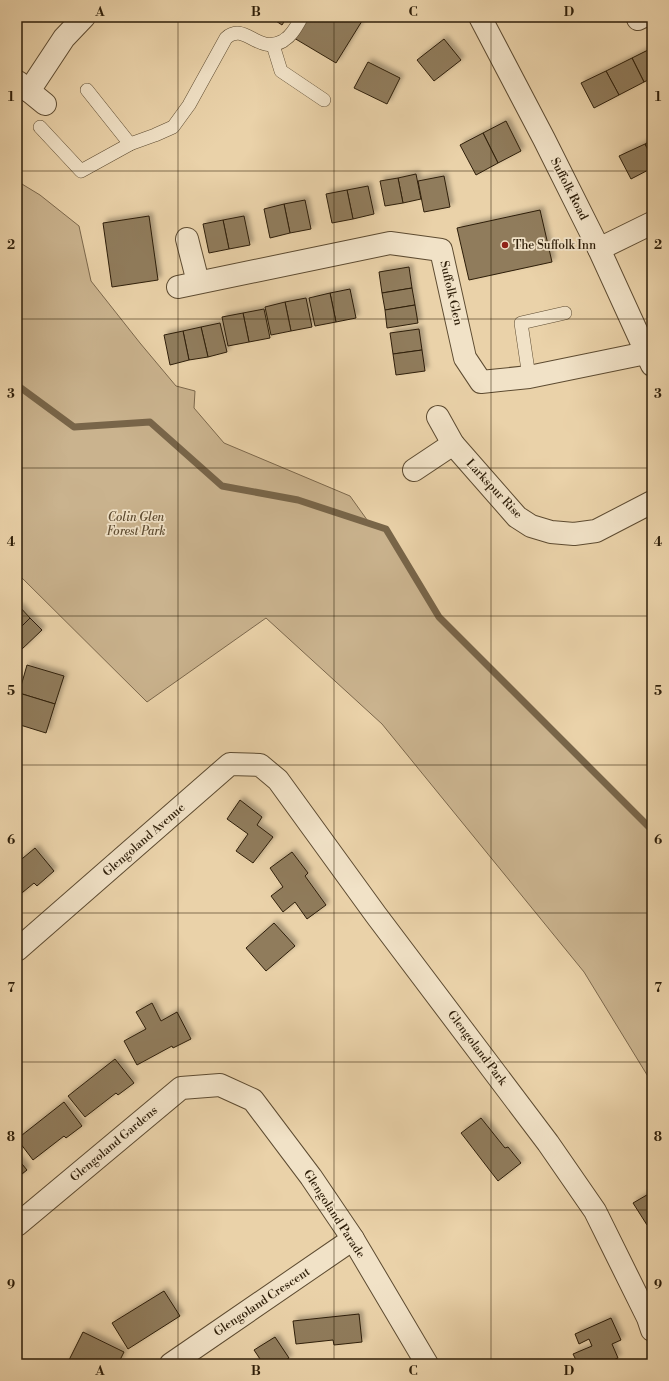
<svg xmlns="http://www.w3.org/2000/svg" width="669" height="1381" viewBox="0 0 669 1381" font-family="'Libre Bodoni',serif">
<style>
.green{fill:#cab38e;stroke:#7c684c}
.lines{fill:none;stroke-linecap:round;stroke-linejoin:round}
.stream{stroke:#786549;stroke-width:7}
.building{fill:#907c5c;stroke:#2e1e09;filter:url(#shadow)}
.service-casing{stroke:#5d4b31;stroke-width:14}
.minor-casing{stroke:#5d4b31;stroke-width:24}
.service{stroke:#f1e2c7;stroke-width:13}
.minor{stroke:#f1e2c7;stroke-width:22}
.grid{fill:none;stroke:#2e1e09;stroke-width:1;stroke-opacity:0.55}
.poi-dot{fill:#8f2418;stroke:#f1e2c7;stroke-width:1.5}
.labels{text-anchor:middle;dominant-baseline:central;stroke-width:3.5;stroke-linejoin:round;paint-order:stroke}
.street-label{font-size:12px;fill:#2e1e09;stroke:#f1e2c7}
.poi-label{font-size:12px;fill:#2e1e09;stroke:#f1e2c7;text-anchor:start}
.park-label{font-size:12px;font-style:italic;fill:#5d4b31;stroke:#f1e2c7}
.neatline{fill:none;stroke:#2e1e09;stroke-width:1.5}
.grid-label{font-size:13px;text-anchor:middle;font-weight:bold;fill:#2e1e09}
</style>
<defs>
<filter id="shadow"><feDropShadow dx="3.5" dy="-3.5" stdDeviation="2" flood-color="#0004"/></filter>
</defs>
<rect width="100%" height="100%" fill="#ead2a9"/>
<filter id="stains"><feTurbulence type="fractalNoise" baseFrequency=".005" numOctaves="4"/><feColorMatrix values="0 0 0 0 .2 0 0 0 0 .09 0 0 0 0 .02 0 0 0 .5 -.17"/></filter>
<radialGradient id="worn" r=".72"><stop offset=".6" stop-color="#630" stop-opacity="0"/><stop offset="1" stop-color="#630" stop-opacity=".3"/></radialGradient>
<polygon class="green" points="17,181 40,195 79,226 91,281 140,343 176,386 195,391 194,408 224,443 350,496 370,524 386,529 440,617 652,830 652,1083 584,972 382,724 266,618 147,702 17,573"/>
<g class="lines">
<polyline class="stream" points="17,387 21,388 74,427 150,422 222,486 298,500 386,529 439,617 652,830"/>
</g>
<g class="building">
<polygon points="270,17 287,17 282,25"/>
<polygon points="307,17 356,17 362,21 336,63 294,38"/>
<polygon points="444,39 461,60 434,81 417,60"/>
<polygon points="652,48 652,78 644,82 632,58"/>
<polygon points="632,58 644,82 619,95 606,71"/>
<polygon points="368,62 400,78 387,104 354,88"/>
<polygon points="606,71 619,95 594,108 581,83"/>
<polygon points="506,121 521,151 498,163 483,133"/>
<polygon points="483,133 498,163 476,175 460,145"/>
<polygon points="652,140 652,158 645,144"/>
<polygon points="645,144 652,158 652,168 631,179 619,156"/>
<polygon points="416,174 421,199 403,203 398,178"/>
<polygon points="444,176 450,207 424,212 418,181"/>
<polygon points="398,178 403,203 385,206 380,181"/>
<polygon points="368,186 374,214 353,219 347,190"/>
<polygon points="347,190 353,219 332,223 326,194"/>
<polygon points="305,200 311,229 290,233 284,204"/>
<polygon points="284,204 290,233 270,238 264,209"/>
<polygon points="540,210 552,262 469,280 457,228"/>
<polygon points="149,216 158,280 112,287 103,223"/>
<polygon points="244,216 250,245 229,249 223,220"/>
<polygon points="223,220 229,249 209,253 203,224"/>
<polygon points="409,267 412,288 382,293 379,272"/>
<polygon points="412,288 415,305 385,310 382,293"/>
<polygon points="350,289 356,318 336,322 330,293"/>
<polygon points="330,293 336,322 315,326 309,298"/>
<polygon points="306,298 312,327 291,331 285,302"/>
<polygon points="285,302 291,331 271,335 265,307"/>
<polygon points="415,305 418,323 387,328 385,310"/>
<polygon points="264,309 270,338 249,342 243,313"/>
<polygon points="243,313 249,342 228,346 222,317"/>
<polygon points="220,323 227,352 208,357 201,327"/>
<polygon points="201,327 208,357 189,360 183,331"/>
<polygon points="419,329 422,350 393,354 390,333"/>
<polygon points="183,331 189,360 170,365 164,335"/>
<polygon points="422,350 425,371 396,375 393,354"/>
<polygon points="19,606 30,618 17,631 17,608"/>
<polygon points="30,618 42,630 21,650 17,646 17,631"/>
<polygon points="27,665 64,676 55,704 19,693"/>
<polygon points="19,693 55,704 46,733 17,724 17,698"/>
<polygon points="240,800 262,817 257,825 273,837 253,863 236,851 248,834 227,819"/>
<polygon points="35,848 54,871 37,886 34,883 17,897 17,863"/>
<polygon points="292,852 308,873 305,876 326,905 307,919 295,902 283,912 271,896 283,887 270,868"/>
<polygon points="274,923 295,946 266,971 246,948"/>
<polygon points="152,1003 161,1021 177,1012 191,1039 173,1048 172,1046 137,1065 124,1041 146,1029 136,1012"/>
<polygon points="115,1059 134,1083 118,1095 116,1093 85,1117 68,1096"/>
<polygon points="64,1102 82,1126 66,1138 64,1136 33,1160 17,1139"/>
<polygon points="481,1118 505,1148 508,1147 521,1163 498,1181 461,1133"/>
<polygon points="17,1158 27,1170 17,1178"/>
<polygon points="652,1192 652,1222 647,1225 633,1203"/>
<polygon points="164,1291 180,1316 128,1349 112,1323"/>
<polygon points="359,1314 362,1342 334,1345 333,1340 296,1344 293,1321"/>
<polygon points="611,1318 621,1340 612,1344 618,1358 604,1364 578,1364 573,1354 592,1346 589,1339 579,1344 575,1334"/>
<polygon points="83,1332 124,1352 118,1364 67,1364"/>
<polygon points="275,1337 289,1358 280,1364 253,1364 260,1359 254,1350"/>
</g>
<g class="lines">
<defs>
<g id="service">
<polyline points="273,45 281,71 324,100"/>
<polyline points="87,90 130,144"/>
<path d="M40 127 81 171 130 144 155 135 173 127 189 105 226 38C245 21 257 55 283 41 285 39 288 38 290 35 295 30 298 23 302 17"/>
<polyline points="529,377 521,323 565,313"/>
</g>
<g id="minor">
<polyline points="480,17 544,139 599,249 652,365"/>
<polyline points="638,19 642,17"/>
<polyline points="18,82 45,104"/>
<polyline points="29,91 64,38 84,17"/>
<polyline points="187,239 198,282"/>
<polyline points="599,249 652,223"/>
<polyline points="178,287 390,243 441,250 465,358 481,382 529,377 646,353"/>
<polyline points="438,417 453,444 517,517 531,526 551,532 574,534 596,531 652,502"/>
<polyline points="414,470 453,444"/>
<polyline points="17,950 230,764 260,765 278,780 376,915 548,1143 595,1211 648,1318 652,1330"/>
<polyline points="17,1225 181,1088 220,1085 253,1100 311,1177 353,1239 427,1364"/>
<polyline points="171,1364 353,1239"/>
</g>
</defs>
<use href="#service" class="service-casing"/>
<use href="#minor" class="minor-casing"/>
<use href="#service" class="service"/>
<use href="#minor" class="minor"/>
</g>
<path class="grid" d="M178 17V1364M334 17V1364M491 17V1364M17 171H652M17 319H652M17 468H652M17 616H652M17 765H652M17 913H652M17 1062H652M17 1210H652"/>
<circle class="poi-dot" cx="505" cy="245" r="4"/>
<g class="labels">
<g class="street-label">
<text transform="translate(569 189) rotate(63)">Suffolk Road</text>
<text transform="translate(451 293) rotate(77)">Suffolk Glen</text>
<text transform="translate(494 489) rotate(47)">Larkspur Rise</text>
<text transform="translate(144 840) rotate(-41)">Glengoland Avenue</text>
<text transform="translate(477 1048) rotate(53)">Glengoland Park</text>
<text transform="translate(114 1144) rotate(-40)">Glengoland Gardens</text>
<text transform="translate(334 1214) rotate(57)">Glengoland Parade</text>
<text transform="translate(262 1302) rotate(-34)">Glengoland Crescent</text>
</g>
<g class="poi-label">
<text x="513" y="245">The Suffolk Inn</text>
</g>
<g class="park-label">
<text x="136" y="517">Colin Glen<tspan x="136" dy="14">Forest Park</tspan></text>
</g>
</g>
<rect width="669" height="1381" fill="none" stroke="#ead2a9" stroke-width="44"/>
<rect x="22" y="22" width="625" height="1337" class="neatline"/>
<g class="grid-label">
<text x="100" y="16">A</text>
<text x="256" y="16">B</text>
<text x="413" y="16">C</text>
<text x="569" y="16">D</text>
<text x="11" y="101">1</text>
<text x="658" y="101">1</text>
<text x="11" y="249">2</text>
<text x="658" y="249">2</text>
<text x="11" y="398">3</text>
<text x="658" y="398">3</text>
<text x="11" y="546">4</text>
<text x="658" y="546">4</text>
<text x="11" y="695">5</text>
<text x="658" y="695">5</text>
<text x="11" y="844">6</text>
<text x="658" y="844">6</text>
<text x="11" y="992">7</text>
<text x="658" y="992">7</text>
<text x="11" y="1141">8</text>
<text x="658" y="1141">8</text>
<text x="11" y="1289">9</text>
<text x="658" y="1289">9</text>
<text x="100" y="1375">A</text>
<text x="256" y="1375">B</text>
<text x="413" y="1375">C</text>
<text x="569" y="1375">D</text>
</g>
<rect width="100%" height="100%" filter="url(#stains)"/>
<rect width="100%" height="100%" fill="url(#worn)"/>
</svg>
